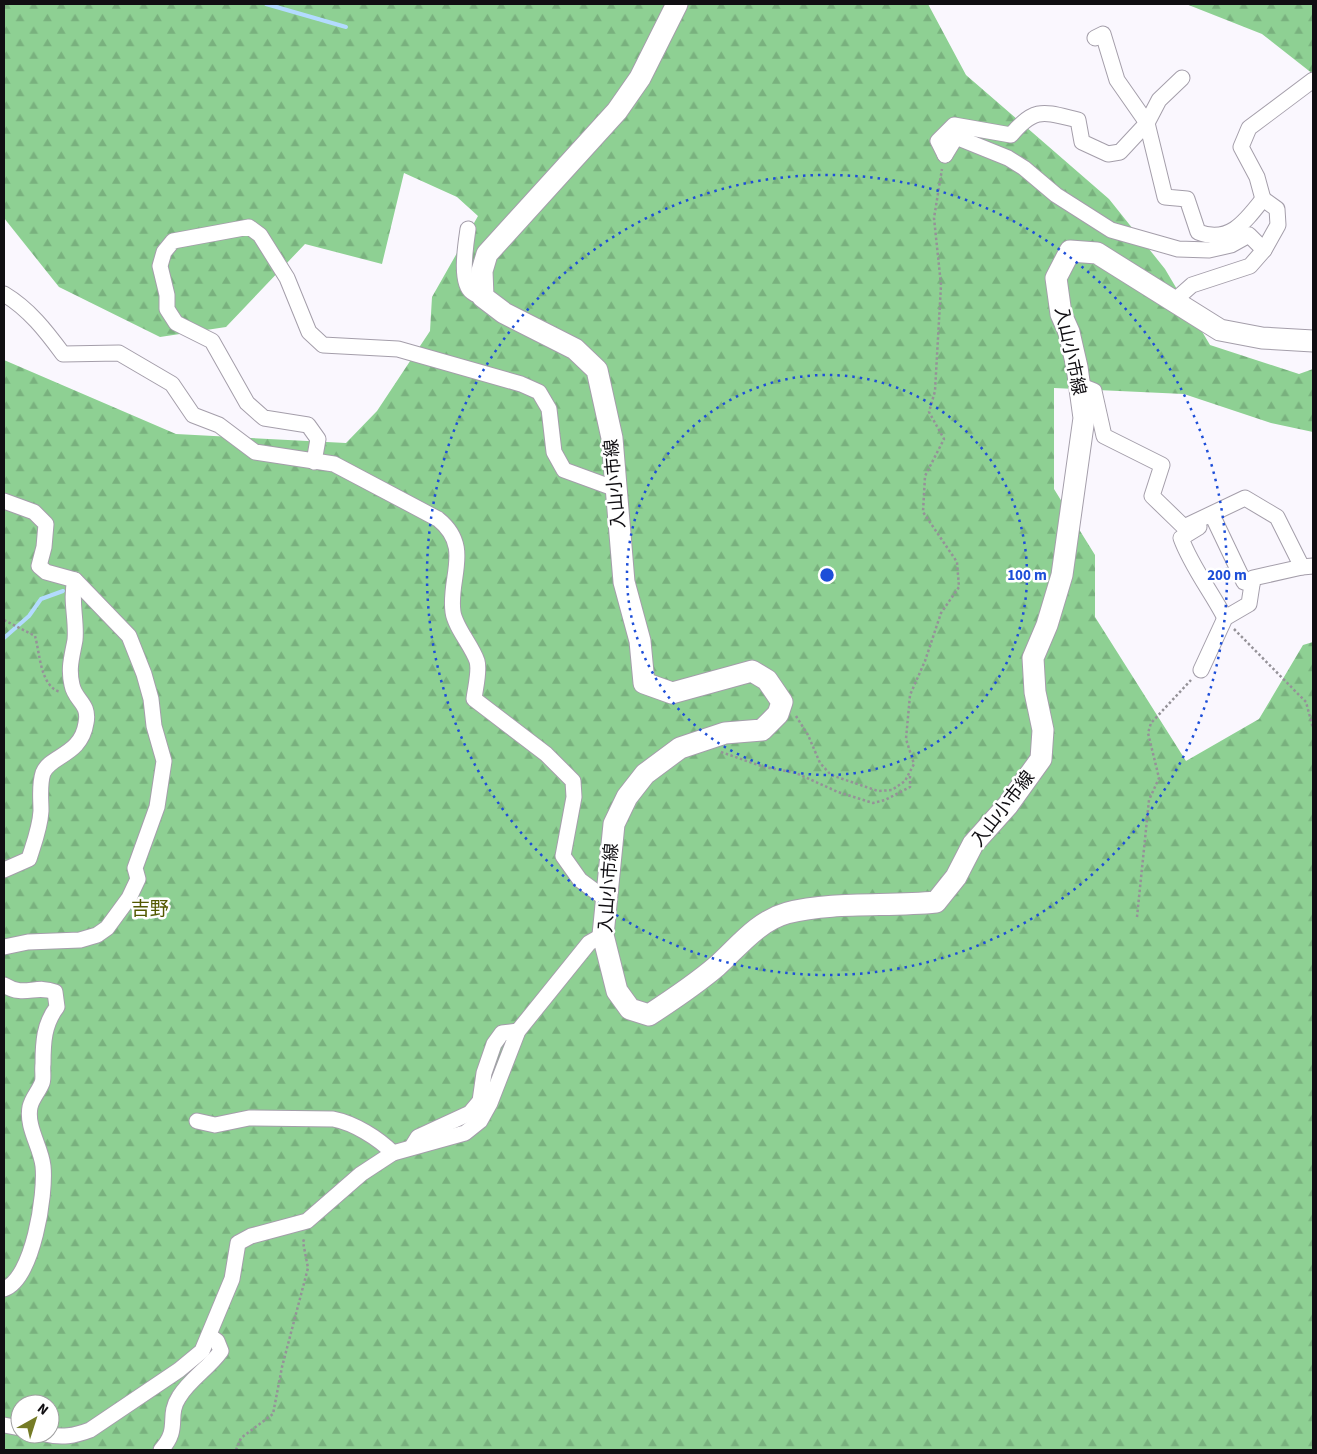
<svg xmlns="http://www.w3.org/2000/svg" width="1317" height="1454" viewBox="0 0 1317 1454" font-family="'Source Sans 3','Noto Sans JP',sans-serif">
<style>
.forest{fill:url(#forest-firs);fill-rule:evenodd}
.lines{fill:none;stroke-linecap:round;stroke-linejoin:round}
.stream{stroke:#b3dbff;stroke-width:4}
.street-casing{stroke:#a49eaa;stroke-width:17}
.secondary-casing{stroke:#a49eaa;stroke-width:23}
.path{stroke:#959298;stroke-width:2.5;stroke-dasharray:2.5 2.5;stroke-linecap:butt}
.street{stroke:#fff;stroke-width:15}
.secondary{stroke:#fff;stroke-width:21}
.ring{fill:none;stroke:#1d4ed8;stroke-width:2.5;stroke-dasharray:2.5 5}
.labels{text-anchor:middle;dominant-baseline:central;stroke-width:5;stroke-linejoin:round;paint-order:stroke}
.street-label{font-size:18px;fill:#100e12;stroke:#fff}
.neighbourhood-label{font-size:19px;fill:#535800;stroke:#fff}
.centre{fill:#1d4ed8;stroke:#fff;stroke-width:2.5}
.ring-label{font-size:15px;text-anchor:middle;font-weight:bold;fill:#1d4ed8;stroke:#fff;stroke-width:5;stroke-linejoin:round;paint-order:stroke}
</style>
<defs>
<pattern id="forest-firs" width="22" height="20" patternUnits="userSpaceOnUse" patternTransform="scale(1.25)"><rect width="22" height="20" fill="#8ed093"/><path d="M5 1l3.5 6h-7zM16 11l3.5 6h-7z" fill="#79b17e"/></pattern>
</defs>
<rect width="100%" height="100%" fill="#faf7fe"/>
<g class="forest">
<path d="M4 4H928L966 75 1109 199 1165 269 1210 345 1299 374 1313 369V432L1271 423 1184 394 1054 388V489L1095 555V617L1186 761 1259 719 1303 645 1313 642V1450H4V360L176 434 346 443 377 411 430 331 432 297 478 216 457 197 404 173 382 264 305 244 226 327 160 337 59 287 4 218ZM20 1404H50V1434H20Z"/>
<polygon points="1186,4 1313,4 1313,74 1262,34"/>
</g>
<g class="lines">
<g class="stream">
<polyline points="266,4 346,27"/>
<polyline points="4,638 29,616 41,599 63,591"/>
</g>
<defs>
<g id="street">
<path d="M1095 38 1103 34 1117 80 1147 123 1165 197 1187 199 1198 232C1229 244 1245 222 1263 199L1277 209 1278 225 1264 250 1250 266 1192 285 1175 300"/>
<polyline points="945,155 956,137 1008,158 1024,168 1056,195 1111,230 1178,249 1209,250 1231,245 1249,235 1264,250"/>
<path d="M945 155 938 141 954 125 1011 135C1035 106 1044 112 1078 120L1082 142 1108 154 1120 152 1147 123 1159 100 1182 78"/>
<polyline points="1263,199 1257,177 1241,147 1249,128 1313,80"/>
<path d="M468 229C466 243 459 283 472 292 475 295 480 296 483 297"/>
<path d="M4 294C29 309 46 331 63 354L119 353 172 384 193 415 219 425 255 452 334 464 438 519C473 547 448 578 453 612 455 627 472 646 477 661 480 671 475 689 474 699L546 754 573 781 574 797 563 856 580 880 607 900"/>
<polyline points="1079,385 1094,391 1104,436 1162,465 1152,496 1184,527 1245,498 1277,517 1302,567 1313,566"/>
<polyline points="314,462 318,439 308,425 264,418 247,403 212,341 176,323 167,309 167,295 160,266 164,252 173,241 249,227 260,235 287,278 309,332 323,345 398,349 521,384 539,392 549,409 554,452 564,470 616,489"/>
<polyline points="4,501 34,512 46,524 44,547 39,566 46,572 75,580 129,636 144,674 151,699 154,726 164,761 157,807 135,868 138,879 129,898 107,928 97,935 80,940 28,942 4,947"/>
<polyline points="1214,519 1244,582 1252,584"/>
<path d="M1199 527 1181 538C1191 566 1211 591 1225 618"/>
<polyline points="1201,670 1225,618 1249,604 1253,578 1302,567"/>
<path d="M4 870 29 859C34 843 40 828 41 811 41 799 39 785 43 773 50 755 81 756 86 723 90 703 75 701 72 685 68 668 72 657 75 640 77 620 70 600 75 580"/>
<path d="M4 985C25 998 35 984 55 992L57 1007C44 1024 43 1042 43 1064 42 1070 44 1078 42 1083 39 1091 32 1098 30 1107 26 1127 41 1147 43 1166 46 1194 33 1279 4 1289"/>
<path d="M197 1121 215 1125 249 1118 333 1119C354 1123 378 1138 393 1153"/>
<polyline points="413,1145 418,1137 470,1113 480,1101 484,1073 494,1044 502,1033 518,1031"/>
<polyline points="4,1425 20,1428"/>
<path d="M45 1434C62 1438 74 1436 90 1430L179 1370 202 1351 232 1279 238 1243 251 1236 307 1221 361 1174 393 1153 465 1133 480 1121 490 1103 518 1031 589 943 603 935"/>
<path d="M161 1450C181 1428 166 1417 179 1397 190 1379 209 1368 221 1351L217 1341 210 1336"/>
</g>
<path id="secondary" d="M677 4 640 78 617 111 487 254 482 271 483 297 504 313 575 349 597 370 612 438 624 582 640 641 644 683 672 693 752 671 767 680 782 702 778 714 762 730 725 733 680 748 645 774 627 797 614 824 603 935 617 991 630 1009 649 1015C672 1000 696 984 717 966 738 947 758 921 787 913 833 901 888 907 936 902L956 877 973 844 1008 805 1041 759 1043 730 1035 692 1033 658 1047 625 1062 575 1084 418 1077 367 1069 332 1061 314 1056 278 1070 251 1097 253 1220 330 1262 338 1313 341"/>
</defs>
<use href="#street" class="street-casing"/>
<use href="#secondary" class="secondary-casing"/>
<g class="path">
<path d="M4 620 35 636C40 653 40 686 60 692"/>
<polyline points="1234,629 1306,702 1313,728"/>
<polyline points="796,716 808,735 820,763 831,775 878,791 892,790 905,781 914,764 906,739 910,695 925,661 941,613 959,587 957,562 923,512 925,476 944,439 929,412 935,391 941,285 934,218 942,169"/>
<polyline points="721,752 764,767 796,773 838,792 873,803 885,800 910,787 910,774"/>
<polyline points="1137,917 1149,800 1159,778 1148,733 1151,723 1191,680"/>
<polyline points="236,1450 241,1438 273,1414 282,1367 308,1268 303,1242 305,1237"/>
</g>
<use href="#street" class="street"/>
<use href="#secondary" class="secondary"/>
</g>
<g class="ring">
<circle cx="827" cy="575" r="200"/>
<circle cx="827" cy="575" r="400"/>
</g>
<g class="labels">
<g class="street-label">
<text transform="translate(1070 351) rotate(78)">入山小市線</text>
<text transform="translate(615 484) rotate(-95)">入山小市線</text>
<text transform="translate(1003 809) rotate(-52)">入山小市線</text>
<text transform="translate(609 888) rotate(-86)">入山小市線</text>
</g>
<g class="neighbourhood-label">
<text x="150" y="909">吉野</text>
</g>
</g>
<circle cx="827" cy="575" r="8" class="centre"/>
<g class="ring-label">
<text x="1027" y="580">100 m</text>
<text x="1227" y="580">200 m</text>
</g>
<rect width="1317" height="1454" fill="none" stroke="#100e12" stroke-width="10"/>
<g transform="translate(35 1419) rotate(39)"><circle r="24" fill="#ffffff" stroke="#9f9fa0"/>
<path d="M0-4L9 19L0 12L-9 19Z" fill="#757b25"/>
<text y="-8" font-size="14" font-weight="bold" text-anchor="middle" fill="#100e12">N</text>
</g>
</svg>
